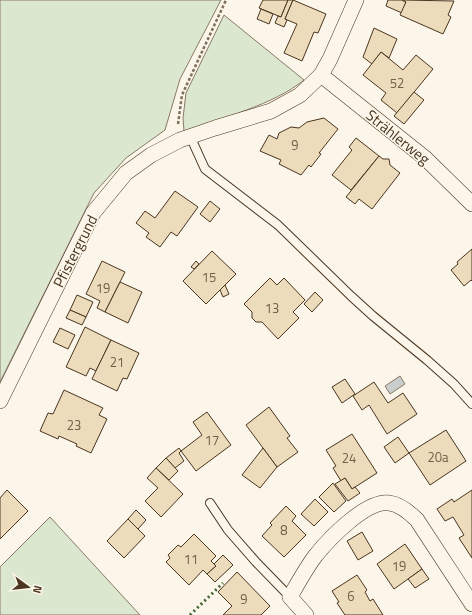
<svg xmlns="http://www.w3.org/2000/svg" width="472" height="615" viewBox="0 0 472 615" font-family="'Titillium Web',sans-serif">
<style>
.green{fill:#dce7d0;stroke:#887966}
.water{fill:#c9cecd;stroke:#887966}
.building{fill:#ecdcbc;stroke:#4a3520}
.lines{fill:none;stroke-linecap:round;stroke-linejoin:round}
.lane-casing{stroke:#4a3520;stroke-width:10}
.street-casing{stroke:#4a3520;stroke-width:16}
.path{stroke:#7f6f5c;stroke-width:2.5;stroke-dasharray:3 2;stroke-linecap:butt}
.lane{stroke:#fbf6e9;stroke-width:8}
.street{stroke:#fbf6e9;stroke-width:15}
.hedge{stroke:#436837;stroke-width:3;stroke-dasharray:2 3;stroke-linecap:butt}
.labels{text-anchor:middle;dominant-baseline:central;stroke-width:3;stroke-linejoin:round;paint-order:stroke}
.number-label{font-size:13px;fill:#725f47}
.street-label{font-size:15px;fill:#4a3520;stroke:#fbf6e9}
</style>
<rect width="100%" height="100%" fill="#fbf6e9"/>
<g class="green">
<polygon points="0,0 221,0 180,79 165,130 126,158 94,193 0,382"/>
<path d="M224 15 304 80C273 105 222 118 184 131L183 118 186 93Z"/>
<polygon points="50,517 140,615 0,615 0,567"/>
</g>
<polygon class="water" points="400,376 405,384 390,394 385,386"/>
<g class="building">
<polygon points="263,0 288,0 281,17 259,8"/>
<polygon points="288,0 293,0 285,19 287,20 284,27 275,23 278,16 281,17"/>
<polygon points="293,0 326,14 318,33 314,32 302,61 284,53 297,24 285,19"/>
<polygon points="388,0 402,0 406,2 402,13 386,6"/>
<polygon points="402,0 454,1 448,15 451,17 443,34 400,15 406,2"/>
<polygon points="261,9 273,14 269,24 257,19"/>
<polygon points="374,28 397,39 389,58 381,52 372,64 363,57"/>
<polygon points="381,52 403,70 416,55 433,69 397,113 381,100 386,93 363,75"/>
<polygon points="414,92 424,100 404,124 394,116"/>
<polygon points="324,118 338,129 319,153 321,154 311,167 309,165 301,175 279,164 281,160 260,151 269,135 277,139 279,133 291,127 299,128 307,122"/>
<polygon points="356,138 379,156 351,190 332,175 352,150 349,147"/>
<polygon points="379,156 383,159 389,159 390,165 400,173 372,209 359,199 355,204 346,197"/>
<polygon points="175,191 198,207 177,236 171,232 160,247 146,237 149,233 136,223 145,211 155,218"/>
<polygon points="210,201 220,209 210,222 200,214"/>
<polygon points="472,249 472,281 471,280 464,286 451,270 458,264 457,262"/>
<polygon points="212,251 236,274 206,304 183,281"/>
<polygon points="102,261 125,272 105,312 97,308 100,301 86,294"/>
<polygon points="196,261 199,264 194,269 191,267"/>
<polygon points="270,278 277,285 284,278 305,300 293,312 299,318 278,339 262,322 256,322 252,318 252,312 244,304"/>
<polygon points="120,282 142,292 128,323 105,312"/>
<polygon points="225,285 229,294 223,297 220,290"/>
<polygon points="315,292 323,300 312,312 304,304"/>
<polygon points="77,295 93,302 86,317 70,310"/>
<polygon points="70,310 86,317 82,325 66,318"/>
<polygon points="85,327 111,340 96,371 90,368 86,376 66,367"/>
<polygon points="60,328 75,335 68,349 53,342"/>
<polygon points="111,340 139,353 127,379 123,378 117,391 92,379"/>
<polygon points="345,379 355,394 342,403 332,387"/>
<polygon points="374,382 388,403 403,393 417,414 387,434 369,405 362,410 353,396"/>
<polygon points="64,390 103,408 99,415 107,419 91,453 76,446 77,444 59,436 58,439 40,431 48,413 53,414"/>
<polygon points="269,407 290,436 287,438 298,452 277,467 246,425"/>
<polygon points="207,412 231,445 196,471 181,451 202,435 193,422"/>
<polygon points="446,430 466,461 430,485 409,453"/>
<polygon points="352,434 377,473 352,489 345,478 341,481 333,468 336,466 326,450"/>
<polygon points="398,437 409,453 395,463 384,447"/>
<polygon points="179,448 181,451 179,453 184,461 175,468 166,458"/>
<polygon points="263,448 277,467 260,488 242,475"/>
<polygon points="166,458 178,471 169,480 156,468"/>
<polygon points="156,468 183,494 161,517 145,501 158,488 147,478"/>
<polygon points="345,478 352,489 355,487 360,493 348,501 335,484"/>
<polygon points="333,483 346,501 334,512 319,497"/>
<polygon points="7,490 28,511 0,539 0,498"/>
<polygon points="472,490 472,558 459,538 464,535 453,517 445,521 437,509 452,499 454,502"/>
<polygon points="315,499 328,512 314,526 301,514"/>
<polygon points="286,506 296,516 292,521 306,535 284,557 262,536 272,525 270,523"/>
<polygon points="136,510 146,520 138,529 128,519"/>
<polygon points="128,519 145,536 124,558 107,541"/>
<polygon points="362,532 373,551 358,560 347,541"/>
<polygon points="194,534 216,556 211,561 216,566 207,574 203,570 189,585 166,562 170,558 168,555 178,545 181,547"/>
<polygon points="405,544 422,569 394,589 377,564"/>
<polygon points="223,555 233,565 215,582 207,574 216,566 214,564"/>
<polygon points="422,569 429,579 415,588 408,579"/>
<polygon points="237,572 270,606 261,615 223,615 232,606 218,592"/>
<polygon points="357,575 367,590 365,592 370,601 373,599 383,615 345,615 337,603 339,602 332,591"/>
</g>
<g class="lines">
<defs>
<g id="lane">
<polyline points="190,136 205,169 278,225 351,296 373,316 427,360 454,384 472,404"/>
<polyline points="210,503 228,530 256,562 290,597"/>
</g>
<g id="street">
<polyline points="321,75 425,158 472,204"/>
<polyline points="0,401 93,213 126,173 151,155 180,140 215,128 271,111 300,95 321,75 330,59 356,0"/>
<path d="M306 615 290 597C298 583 306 568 316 555 329 539 366 500 389 503 400 504 410 513 417 520L472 604"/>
</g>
</defs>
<use href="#lane" class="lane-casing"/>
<use href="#street" class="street-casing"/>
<polyline class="path" points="178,124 182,95 226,0"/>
<use href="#lane" class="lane"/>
<use href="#street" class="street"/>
<polyline class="hedge" points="190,615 223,583"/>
</g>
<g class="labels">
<g class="number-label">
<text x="397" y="83">52</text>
<text x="295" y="145">9</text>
<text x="209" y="277">15</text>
<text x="103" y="288">19</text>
<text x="272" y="308">13</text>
<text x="117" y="362">21</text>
<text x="74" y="425">23</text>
<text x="212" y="440">17</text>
<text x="438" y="457">20a</text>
<text x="349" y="458">24</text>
<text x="284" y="530">8</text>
<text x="191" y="559">11</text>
<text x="399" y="566">19</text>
<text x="351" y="596">6</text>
<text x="244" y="599">9</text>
</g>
<g class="street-label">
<text transform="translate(398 137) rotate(39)">Strählerweg</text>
<text transform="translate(75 251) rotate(-63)">Pfistergrund</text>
</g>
</g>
<g transform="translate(28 587) rotate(105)" stroke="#fbf6e9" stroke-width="3" paint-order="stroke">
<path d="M0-3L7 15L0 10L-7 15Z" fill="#4a3520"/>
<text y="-6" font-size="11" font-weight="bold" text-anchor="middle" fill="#4a3520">N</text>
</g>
</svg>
